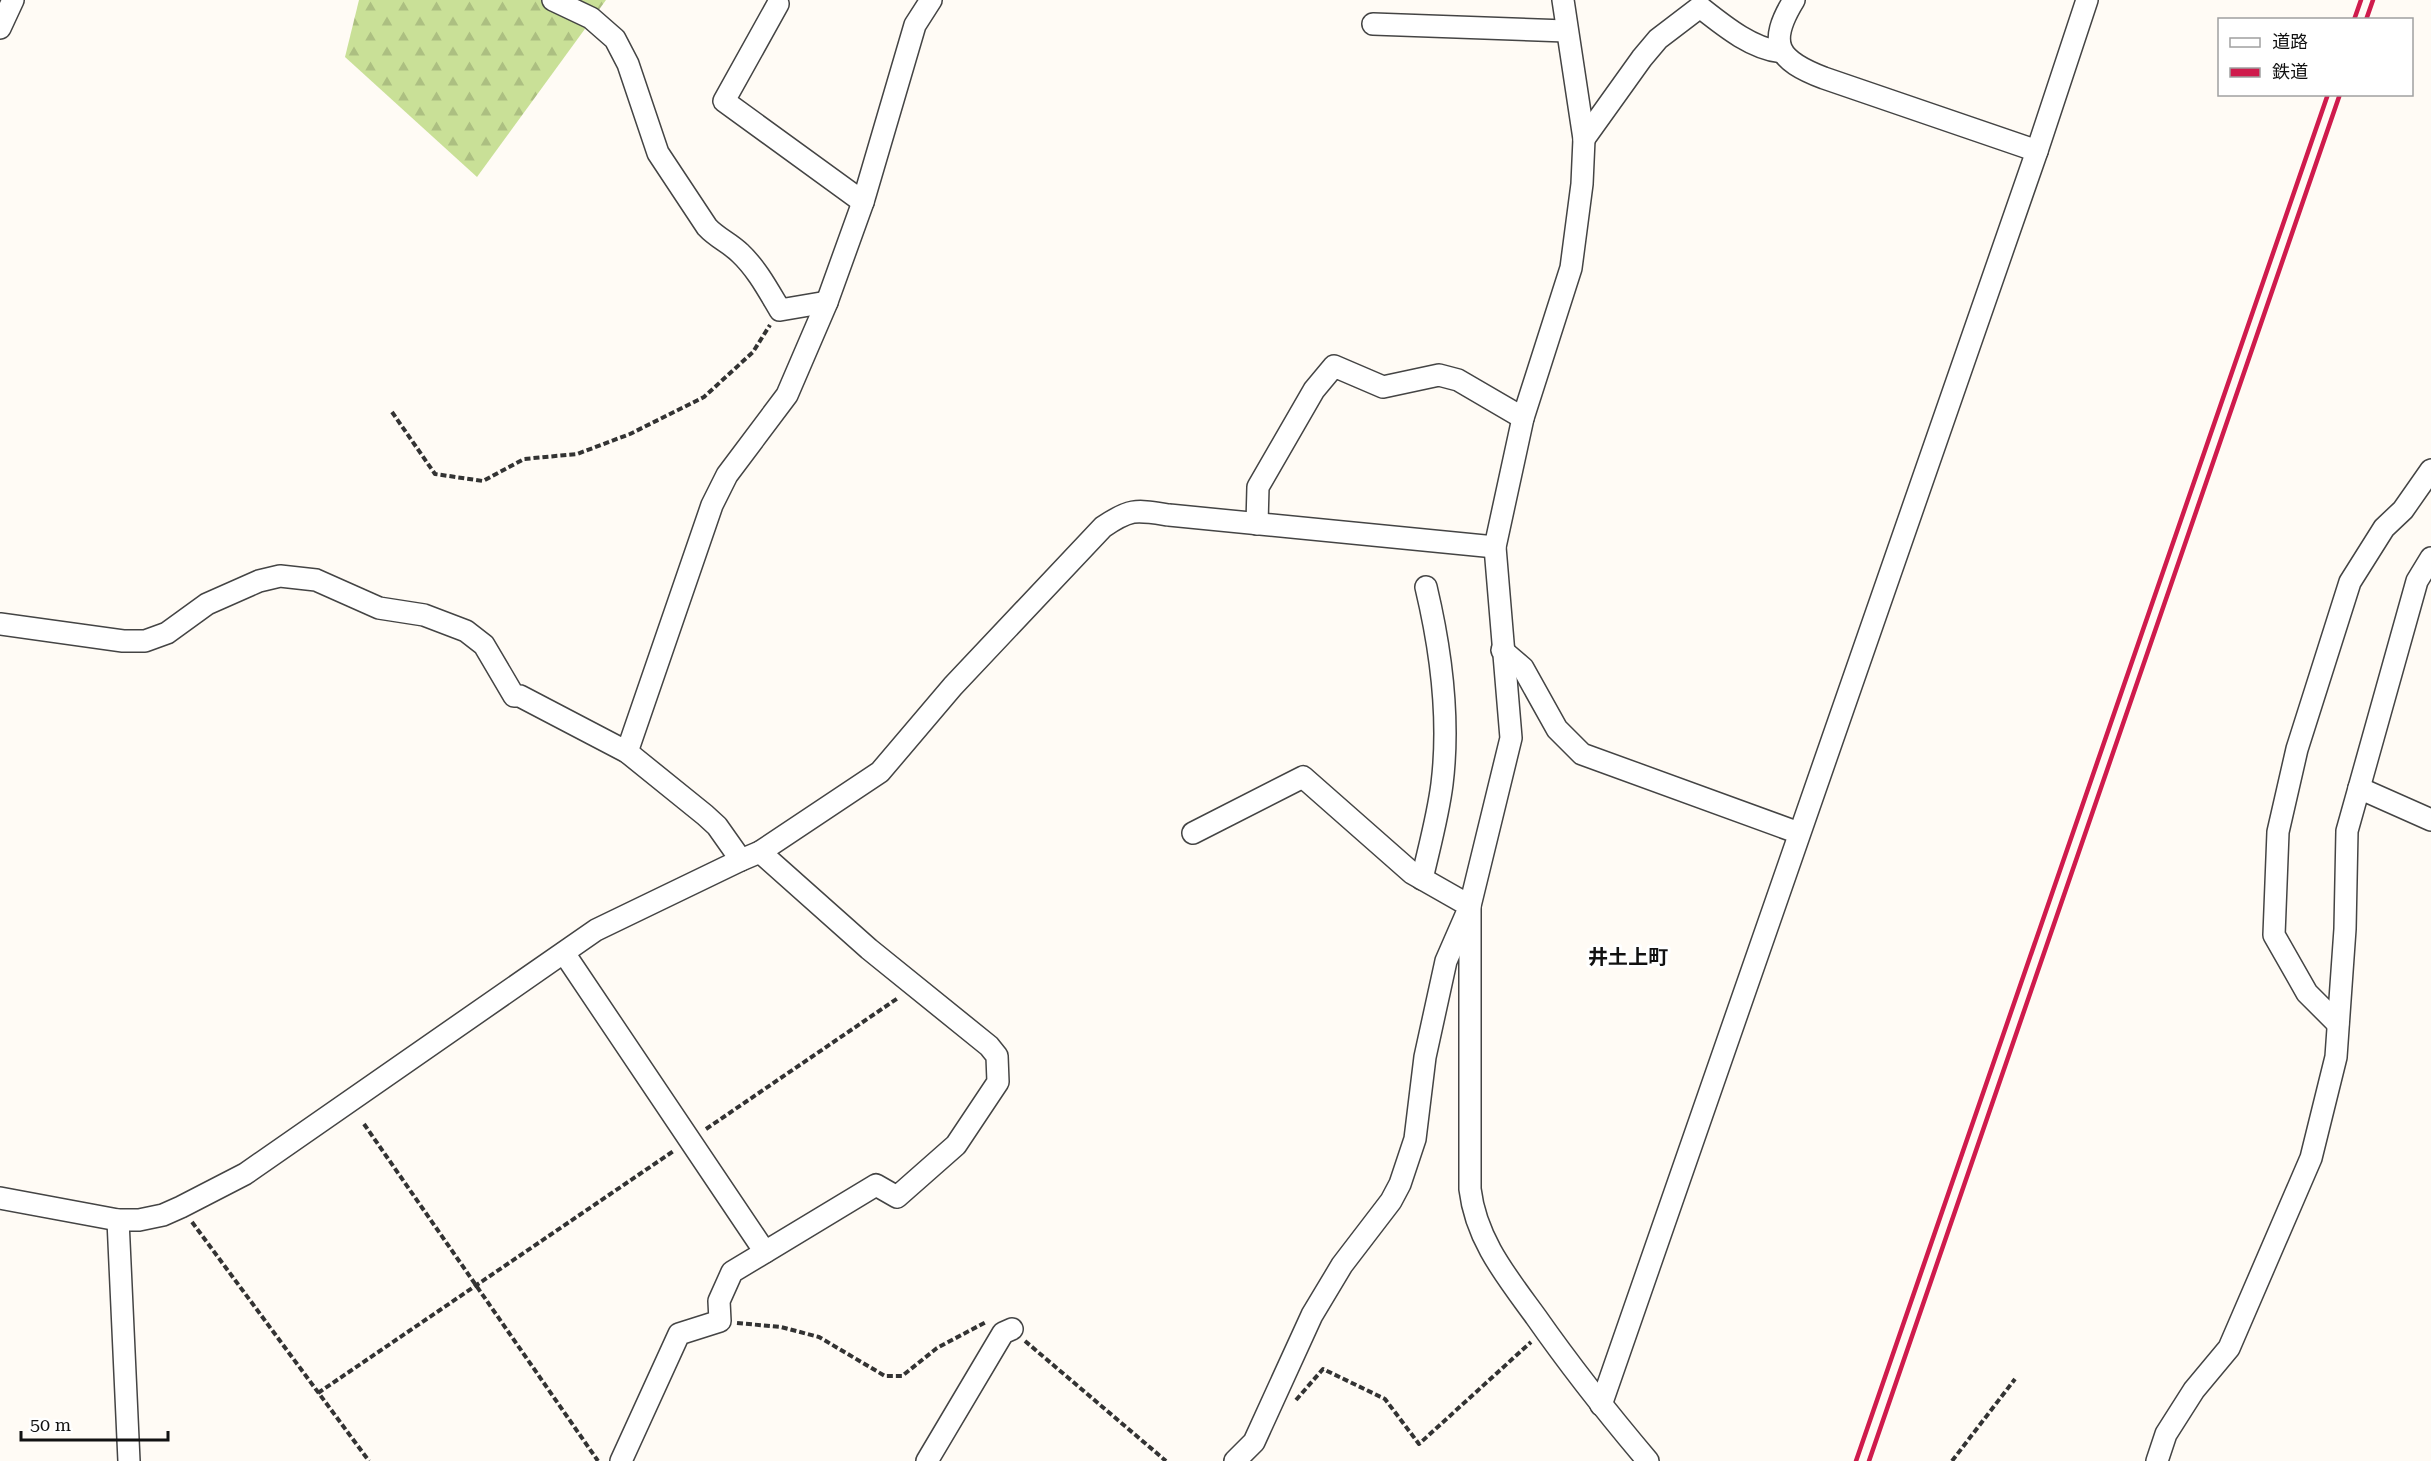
<svg xmlns="http://www.w3.org/2000/svg" width="2431" height="1461" viewBox="0 0 2431 1461" font-family="'Roboto Serif','Noto Sans JP',serif">
<style>
.forest{fill:url(#forest-firs)}
.lines{fill:none;stroke-linecap:round;stroke-linejoin:round}
.minor-casing{stroke:#444;stroke-width:24}
.path{stroke:#333;stroke-width:4;stroke-dasharray:6 3;stroke-linecap:butt}
.minor{stroke:#fff;stroke-width:21}
.rail{stroke:#cf1b4c;stroke-width:4.5}
.labels{text-anchor:middle;dominant-baseline:central;stroke-width:6;stroke-linejoin:round;paint-order:stroke}
.quarter-label{font-size:20px;font-weight:bold;fill:#111;stroke:#fff}
</style>
<defs>
<pattern id="forest-firs" width="22" height="20" patternUnits="userSpaceOnUse" patternTransform="scale(1.5)"><rect width="22" height="20" fill="#c9e097"/><path d="M5 1l3.5 6h-7zM16 11l3.5 6h-7z" fill="#acbf81"/></pattern>
</defs>
<rect width="100%" height="100%" fill="#fffbf5"/>
<polygon class="forest" points="359,0 606,0 477,177 345,57"/>
<g class="lines">
<defs>
<g id="minor">
<path d="M553 0 591 18 615 39 628 64 658 153 707 227C717 238 730 243 740 253 757 269 768 290 780 310L827 302"/>
<path d="M1563 0 1584 139 1582 184 1571 268 1523 418 1495 547 1511 738 1470 906V1189C1476 1240 1507 1277 1536 1317 1571 1367 1609 1415 1648 1461"/>
<path d="M1794 0C1767 44 1777 60 1824 78L2037 151"/>
<polyline points="778,4 724,101 863,202"/>
<polyline points="1373,24 1566,31"/>
<polyline points="0,28 13,0"/>
<path d="M1584 139 1642 58 1658 39 1700 7C1724 26 1752 49 1782 52"/>
<polyline points="1257,524 1258,487 1314,390 1334,366 1383,387 1439,375 1458,380 1523,418"/>
<polyline points="0,624 123,641 145,641 167,633 207,604 259,581 280,576 316,580 379,608 424,615 466,631 484,645 514,696 520,696 627,752 705,815 717,826 741,860"/>
<polyline points="1502,650 1523,668 1557,729 1582,754 1799,833"/>
<polyline points="627,752 712,505 727,475 787,395 827,302 863,202 915,25 931,0"/>
<polyline points="2359,788 2431,820"/>
<polyline points="1193,833 1303,777 1412,873 1470,906 1446,961 1425,1057 1415,1139 1400,1184 1391,1201 1342,1265 1312,1315 1254,1442 1235,1461"/>
<path d="M1422 879C1429 848 1438 816 1442 784 1450 719 1441 650 1426 587"/>
<polyline points="564,953 765,1252"/>
<polyline points="2338,1024 2307,993 2274,935 2278,832 2297,749 2350,582 2384,528 2403,510 2431,470"/>
<path d="M0 1198 118 1220H139L163 1215 181 1207 245 1174 596 930 741 860 760 852 880 772 953 686 1103 527C1131 508 1136 510 1169 515L1495 547"/>
<polyline points="118,1220 129,1461"/>
<polyline points="1601,1405 2037,151 2087,0"/>
<polyline points="621,1461 679,1334 720,1321 719,1301 732,1272 876,1185 897,1197 956,1145 998,1082 997,1056 989,1046 869,949 760,852"/>
<polyline points="927,1461 1003,1333 1012,1329"/>
<polyline points="2157,1461 2166,1434 2194,1390 2229,1348 2311,1158 2336,1057 2345,929 2347,831 2417,581 2431,558"/>
</g>
</defs>
<use href="#minor" class="minor-casing"/>
<g class="path">
<polyline points="392,412 435,474 483,481 524,459 577,454 630,434 704,397 753,352 770,325"/>
<polyline points="364,1124 598,1461"/>
<polyline points="706,1129 898,998"/>
<polyline points="192,1222 369,1461"/>
<polyline points="737,1323 781,1327 819,1337 885,1376 902,1376 937,1348 986,1322"/>
<polyline points="1025,1341 1166,1461"/>
<polyline points="318,1393 675,1150"/>
<polyline points="1296,1400 1323,1369 1385,1399 1419,1444 1531,1342"/>
<polyline points="1952,1461 2015,1379"/>
</g>
<use href="#minor" class="minor"/>
<g class="rail">
<polyline points="2354,20 2361,0"/>
<polyline points="2366,20 2373,0"/>
<polyline points="1856,1461 2328,94"/>
<polyline points="1869,1461 2340,94"/>
</g>
</g>
<g class="labels">
<g class="quarter-label">
<text x="1628" y="957">井土上町</text>
</g>
</g>
<rect x="2218" y="18" width="195" height="78" fill="#ffffff" stroke="#a0a0a0" stroke-width="1.5"/>
<rect x="2230" y="38" width="30" height="9" fill="#ffffff" stroke="#a0a0a0" stroke-width="1.5"/>
<text x="2272" y="48" font-size="18" fill="#111111">道路</text>
<rect x="2230" y="68" width="30" height="9" fill="#cf1b4c" stroke="#a0a0a0" stroke-width="1.5"/>
<text x="2272" y="78" font-size="18" fill="#111111">鉄道</text>
<path d="M21 1431v9h147v-9" fill="none" stroke="#111111" stroke-width="3"/>
<text x="30" y="1431" font-size="18" fill="#111111" stroke="#ffffff" stroke-width="4.5" paint-order="stroke">50 m</text>
</svg>
